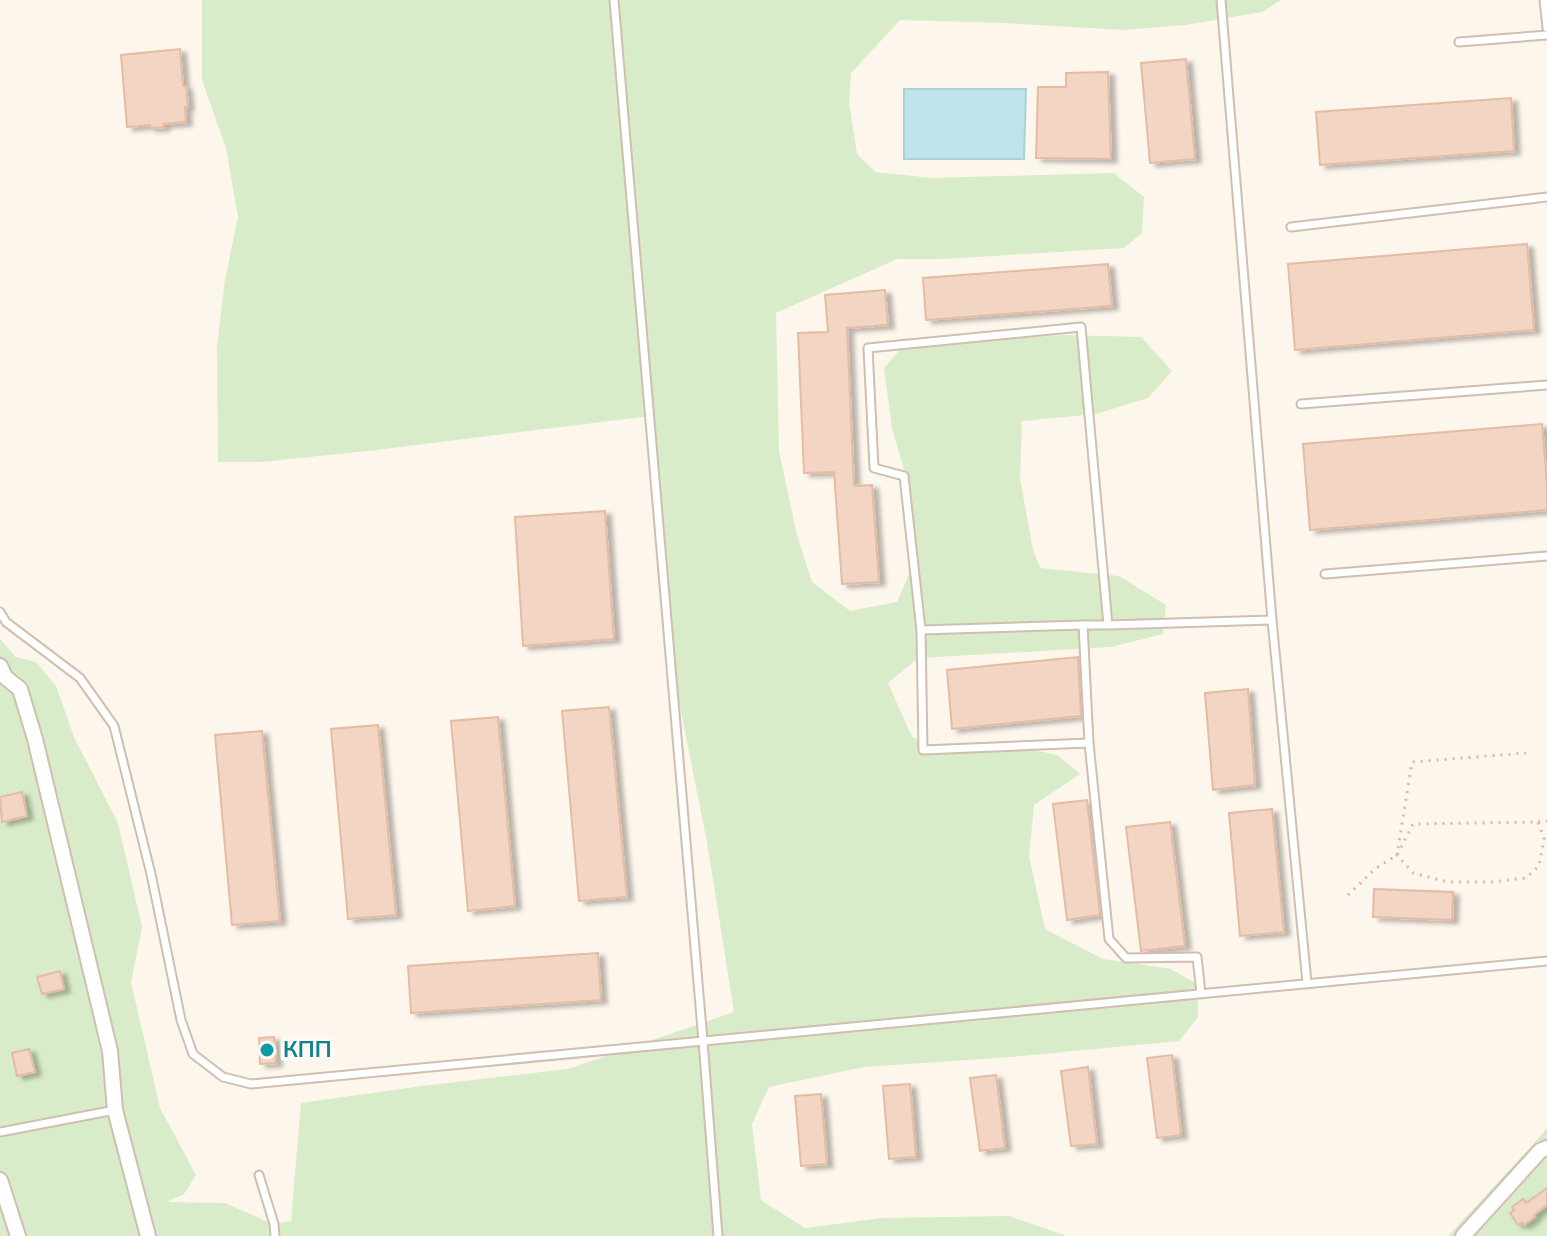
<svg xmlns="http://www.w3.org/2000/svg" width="1547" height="1236" viewBox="0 0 1547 1236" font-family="'Nunito Sans',sans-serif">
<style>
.green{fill:#d8ecc9}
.water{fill:#bfe3e8;stroke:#a5d3da;stroke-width:2}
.building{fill:#f3d5c3;stroke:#e6bba3;stroke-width:2;filter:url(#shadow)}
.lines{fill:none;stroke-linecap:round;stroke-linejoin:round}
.lane-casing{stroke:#d1beb0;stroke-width:11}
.street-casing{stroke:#d1beb0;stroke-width:18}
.path{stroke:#d9b8a5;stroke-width:3;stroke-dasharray:2 6;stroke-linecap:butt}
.lane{stroke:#fff;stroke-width:7}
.street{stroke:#fff;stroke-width:14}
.culture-dot{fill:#0f9aa8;stroke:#fffaf3;stroke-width:3}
.labels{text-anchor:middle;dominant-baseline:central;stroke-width:8;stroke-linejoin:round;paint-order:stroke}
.culture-label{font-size:22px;font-weight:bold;fill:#0d838f;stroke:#fffaf3;text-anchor:start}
</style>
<defs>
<filter id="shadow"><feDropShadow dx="6" dy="3.5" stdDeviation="2" flood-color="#0004"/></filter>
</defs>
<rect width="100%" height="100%" fill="#fdf6ec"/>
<g class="green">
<polygon points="202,0 1281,0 1262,12 1185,25 1124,30 1004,23 900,20 851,73 849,102 857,154 875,172 931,178 1114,173 1144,197 1142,233 1124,248 942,259 897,259 776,313 779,451 797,535 812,582 850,611 897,602 914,562 912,497 892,428 884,368 902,347 1063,335 1141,337 1172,371 1148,398 1096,414 1022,421 1020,478 1033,550 1040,568 1119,576 1166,605 1163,634 1111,647 918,658 888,683 912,737 933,745 1007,744 1057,755 1080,774 1034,805 1029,857 1045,929 1103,959 1171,969 1197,984 1198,1017 1179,1041 1012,1057 864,1067 769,1087 752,1124 761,1200 805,1228 882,1218 1009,1216 1067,1236 0,1236 0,639 16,657 36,662 56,686 74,737 118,823 142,927 131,982 160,1108 196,1175 184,1194 167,1202 225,1203 273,1224 291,1221 301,1103 422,1086 568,1069 734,1012 707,842 677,692 650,416 376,450 263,462 218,462 217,345 225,280 238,217 226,148 202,80"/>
<polygon points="1547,1128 1547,1236 1448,1236 1536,1141"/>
</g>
<polygon class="water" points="904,89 1026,89 1024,159 904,159"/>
<g class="building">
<polygon points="180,49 183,86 186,86 187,96 188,107 185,107 186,122 163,124 164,127 150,128 150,125 127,127 121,55"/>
<polygon points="1186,59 1195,159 1150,163 1141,63"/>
<polygon points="1108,72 1111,159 1036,158 1038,87 1066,87 1066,73"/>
<polygon points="1511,98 1514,151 1320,165 1316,112"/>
<polygon points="1527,244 1534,330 1295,350 1288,264"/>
<polygon points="1108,264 1112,306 926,320 923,278"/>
<polygon points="885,290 888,325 847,328 854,486 872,485 879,582 842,584 834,472 804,473 798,333 828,332 825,295"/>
<polygon points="1542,424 1547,484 1547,510 1310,530 1303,444"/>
<polygon points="605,511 614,639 523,646 515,517"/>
<polygon points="1078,657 1081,716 952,729 947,670"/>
<polygon points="1248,689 1255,785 1213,790 1205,693"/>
<polygon points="609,707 627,897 579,901 562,711"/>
<polygon points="498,717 515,906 468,911 451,721"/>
<polygon points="378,725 396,915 348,919 331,729"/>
<polygon points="262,731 280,921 232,925 215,735"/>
<polygon points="22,792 27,816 2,822 0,797"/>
<polygon points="1087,800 1100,915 1067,920 1053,804"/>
<polygon points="1272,809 1284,932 1240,936 1229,813"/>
<polygon points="1170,822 1185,946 1141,951 1126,827"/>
<polygon points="1374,889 1453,892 1452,920 1373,917"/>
<polygon points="598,953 601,1000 411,1013 408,966"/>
<polygon points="60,971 64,989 42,994 37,977"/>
<polygon points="274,1037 276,1063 260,1064 259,1038"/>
<polygon points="29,1049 35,1072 17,1076 12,1053"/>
<polygon points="1172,1055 1181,1135 1157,1138 1147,1058"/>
<polygon points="1088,1067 1097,1144 1071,1146 1061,1071"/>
<polygon points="996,1075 1005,1148 980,1151 970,1078"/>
<polygon points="910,1084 916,1157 889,1159 883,1086"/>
<polygon points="821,1094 827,1164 801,1166 795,1096"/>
<polygon points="1547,1188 1547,1205 1534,1215 1535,1217 1524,1225 1522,1222 1518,1225 1510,1213 1514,1210 1512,1207 1523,1199 1526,1203"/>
</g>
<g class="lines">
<defs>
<g id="lane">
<polyline points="614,0 703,1041 718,1236"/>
<polyline points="1221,0 1272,620 1307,983"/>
<polyline points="1544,0 1547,28"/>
<polyline points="1459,42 1547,35"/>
<polyline points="1291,227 1547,197"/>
<polyline points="1301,404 1547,385"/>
<polyline points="1325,574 1547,556"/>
<polyline points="0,612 6,622 80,678 114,726 151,874 181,1020 193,1054 223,1077 251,1084 1547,961"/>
<polyline points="1083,625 1089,743 1109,939 1126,958 1197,957 1201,993"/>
<polyline points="1108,625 1081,327 868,348 874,468 904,476 921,630 1083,625 1108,625 1272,620"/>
<polyline points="921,630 923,750 1089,743"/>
<polyline points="0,1132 115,1110"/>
<polyline points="259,1175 274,1224 275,1236"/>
</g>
<g id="street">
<polyline points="0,666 5,677 20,689 35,739 110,1051 115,1110 148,1236"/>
<polyline points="0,1180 18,1236"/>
<polyline points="1463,1236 1540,1151 1547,1148"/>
</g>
</defs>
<use href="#lane" class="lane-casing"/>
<use href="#street" class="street-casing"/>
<g class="path">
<polyline points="1538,822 1547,821"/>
<polyline points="1348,895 1375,869 1397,855 1413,824 1538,822 1544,839 1539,866 1526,878 1492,882 1448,882 1413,873 1397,855 1412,762 1526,753"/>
</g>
<use href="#lane" class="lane"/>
<use href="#street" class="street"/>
</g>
<circle class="culture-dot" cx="267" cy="1050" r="8"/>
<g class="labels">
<g class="culture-label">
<text x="283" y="1050">КПП</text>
</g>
</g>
</svg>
